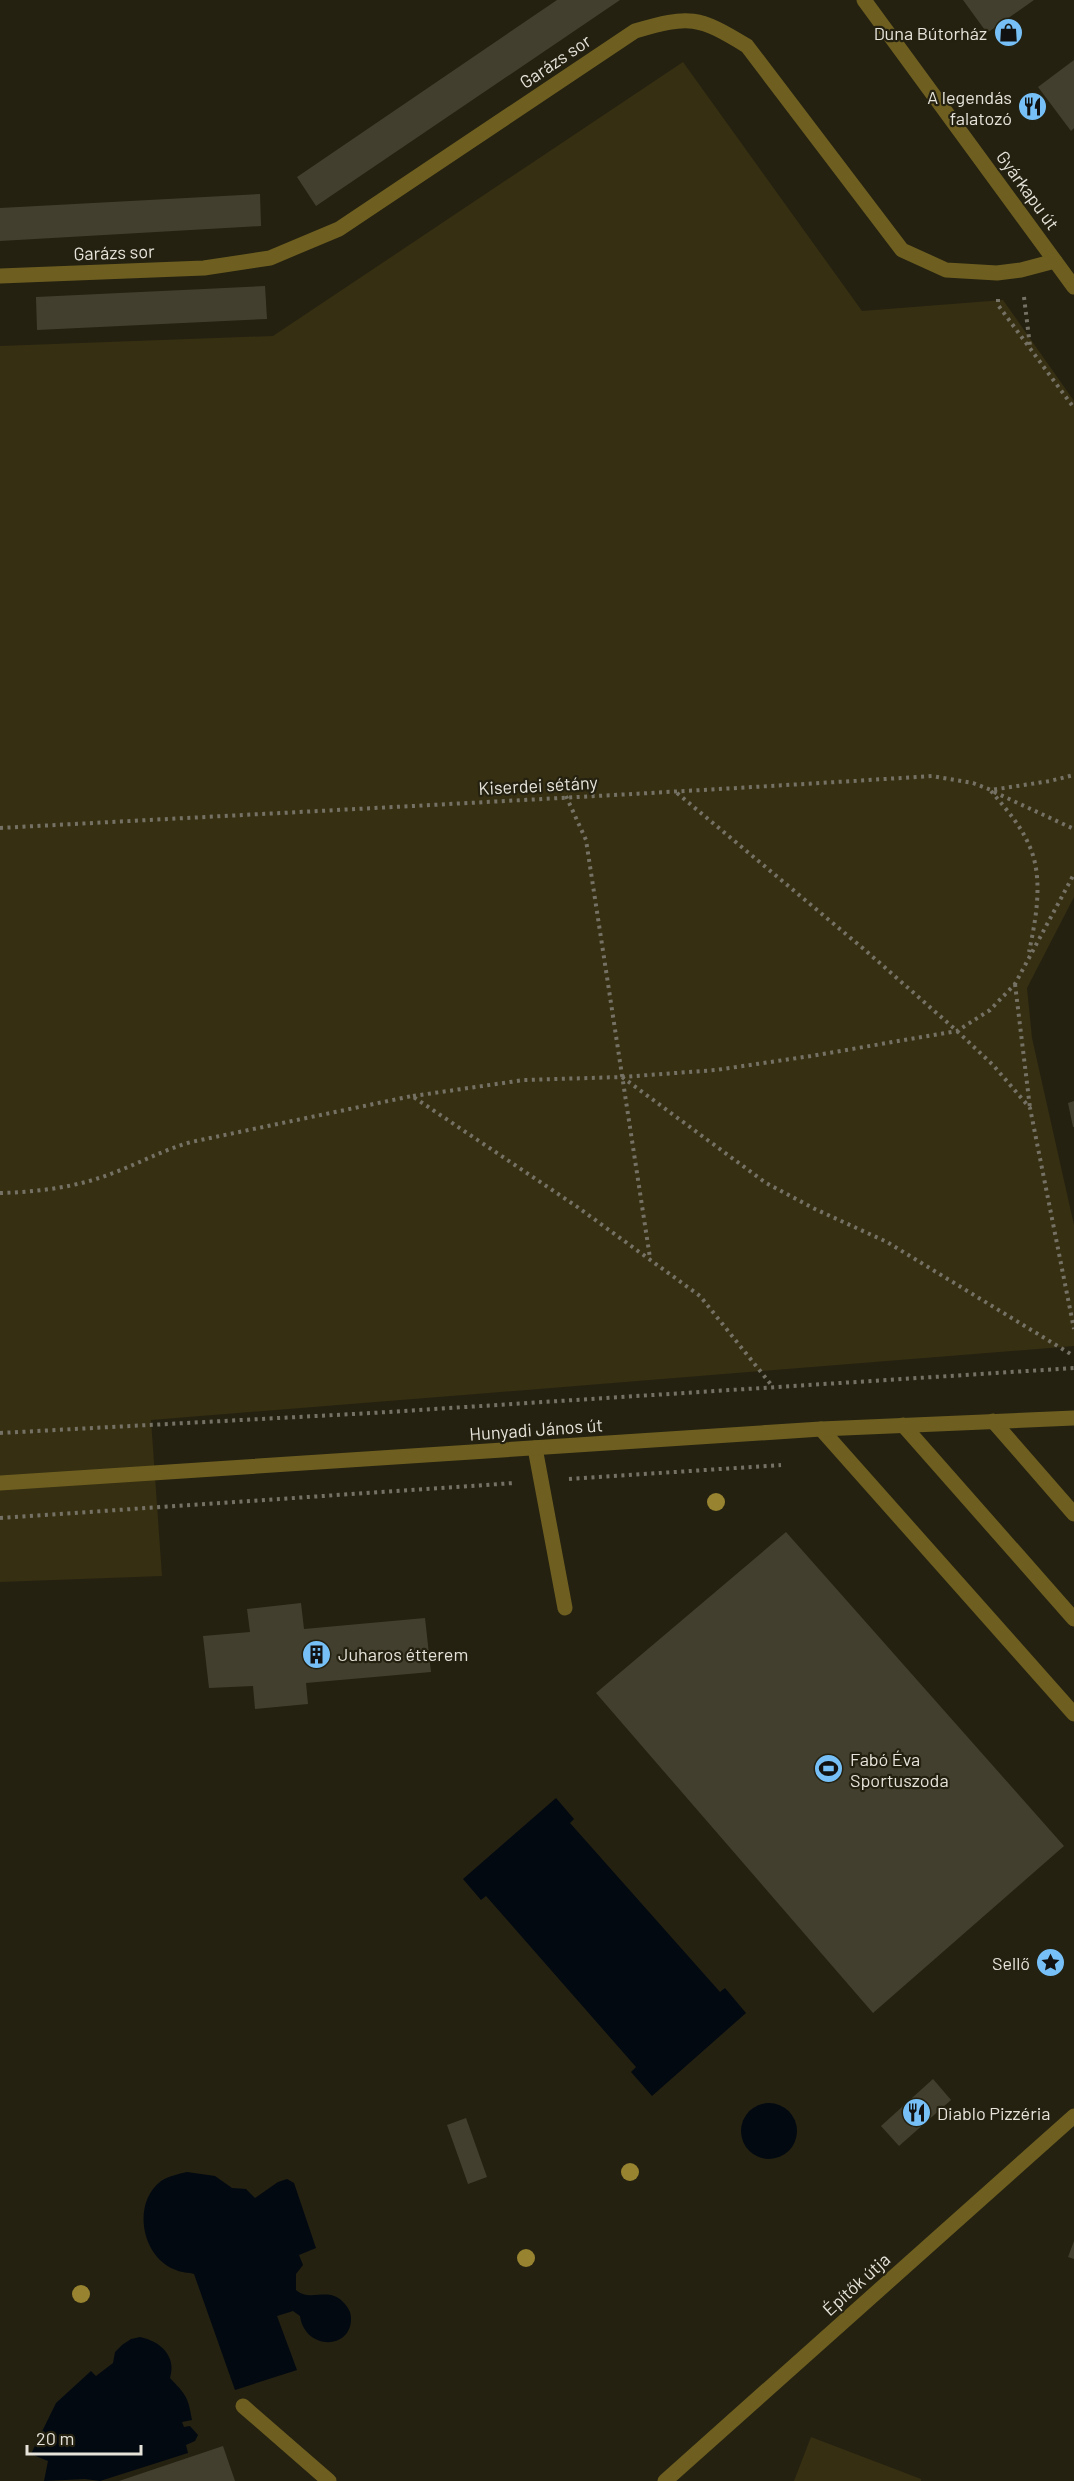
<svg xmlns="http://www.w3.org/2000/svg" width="1074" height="2481" viewBox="0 0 1074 2481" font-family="Barlow,sans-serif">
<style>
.green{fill:#362f12}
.water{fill:#020911}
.building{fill:#433f2f}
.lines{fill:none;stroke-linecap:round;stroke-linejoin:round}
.path{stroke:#757265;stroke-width:4;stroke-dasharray:3 4.5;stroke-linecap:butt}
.service{stroke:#6e5f20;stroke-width:15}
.minor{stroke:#6e5f20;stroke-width:15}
.tertiary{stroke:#6e5f20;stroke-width:15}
.tree{fill:#978330}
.labels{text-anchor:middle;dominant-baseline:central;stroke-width:4.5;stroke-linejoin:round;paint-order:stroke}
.poi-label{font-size:18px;fill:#e6e3da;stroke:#242111;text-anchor:end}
.street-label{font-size:18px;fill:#e6e3da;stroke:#242111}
</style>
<rect width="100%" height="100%" fill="#242111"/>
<g class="green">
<polygon points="683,62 862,311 1003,300 1074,401 1074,897 1027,988 1032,1038 1074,1225 1074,1346 151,1420 162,1576 0,1582 0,346 273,336"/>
<polygon points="811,2437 921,2479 921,2481 794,2481"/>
</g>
<g class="water">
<polygon points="556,1798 574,1819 570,1823 720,1992 725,1988 746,2013 652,2096 631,2072 636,2067 486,1896 481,1900 463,1879"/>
<circle cx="769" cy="2131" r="28"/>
<path d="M187 2172 215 2176 232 2188 246 2189 255 2198 278 2182 287 2179 294 2183 316 2248 299 2255 303 2265 296 2274V2290C311 2303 328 2286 343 2302 347 2306 351 2311 351 2318 352 2350 305 2351 300 2316L293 2311 277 2316 297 2370 235 2390 194 2274C189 2272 181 2273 176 2270 142 2258 131 2204 161 2181 169 2176 178 2174 187 2172Z"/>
<path d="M140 2337C160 2341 177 2356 170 2378 186 2395 188 2396 192 2420L182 2422 184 2427 190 2426 198 2435 195 2441 186 2445 188 2453 100 2481 85 2479 44 2481 48 2461 31 2454 56 2403 91 2371 96 2376 113 2363 115 2352 122 2345 131 2339Z"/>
</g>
<g class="building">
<polygon points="557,0 620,0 316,206 297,177"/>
<polygon points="963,0 1034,0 987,33"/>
<polygon points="1074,60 1074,128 1071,131 1038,87"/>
<polygon points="260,194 261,226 0,241 0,208"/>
<polygon points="265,286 267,319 37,330 36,297"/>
<polygon points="1074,1101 1074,1127 1073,1127 1068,1103"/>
<polygon points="786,1532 1064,1846 873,2013 596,1693"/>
<polygon points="301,1603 304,1629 425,1618 431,1672 306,1683 308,1704 255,1709 253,1686 209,1688 203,1636 250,1632 247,1609"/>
<polygon points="933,2079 951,2100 899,2146 881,2126"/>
<polygon points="466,2118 487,2177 468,2184 447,2125"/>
<polygon points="1074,2241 1074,2259 1068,2257"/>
<polygon points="223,2446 235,2481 119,2481"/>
</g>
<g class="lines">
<g class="path">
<polyline points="1024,297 1030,346"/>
<polyline points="998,299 998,305 1074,408"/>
<path d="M991 791C1005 808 1020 824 1029 845 1044 877 1036 919 1029 952"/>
<polyline points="994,792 1074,829"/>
<polyline points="677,793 865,950 957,1031 993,1065 1030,1108 1074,1329"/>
<polyline points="566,796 586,840 650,1258"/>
<path d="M0 828C311 811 621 796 932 776L973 783 991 790 1050 781 1074 775"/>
<polyline points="1015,984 1030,1108"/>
<polyline points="622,1077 766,1183 815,1209 887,1242 1074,1356"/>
<polyline points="413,1096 524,1080 622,1077 716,1070 811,1056 957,1031 990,1010 1015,984 1074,874"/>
<path d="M0 1193C38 1192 78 1187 113 1173 140 1163 163 1150 191 1142L412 1096 576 1206 700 1296 773 1387"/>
<polyline points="0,1433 372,1413 1074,1368"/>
<polyline points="569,1479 781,1465"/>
<polyline points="0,1518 514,1483"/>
</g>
<g class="service">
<polyline points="993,1421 1074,1514"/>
<polyline points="903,1425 1074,1619"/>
<polyline points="821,1429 1074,1714"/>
<polyline points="535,1448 565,1608"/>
<polyline points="243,2406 329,2481"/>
</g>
<g class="minor">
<polyline points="864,0 1074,287"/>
<path d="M0 276 204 268 270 258 339 229 635 31C690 15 698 16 747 46L902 250 946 270 997 273 1021 270 1055 261"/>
<polyline points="665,2481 1074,2116"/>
</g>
<polyline class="tertiary" points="0,1483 821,1429 1074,1418"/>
</g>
<g class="tree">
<circle cx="716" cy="1502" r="9"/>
<circle cx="630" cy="2172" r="9"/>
<circle cx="526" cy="2258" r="9"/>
<circle cx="81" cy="2294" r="9"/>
</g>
<defs>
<symbol id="shop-disc" viewBox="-11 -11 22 22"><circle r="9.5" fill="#76c0f7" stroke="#242111"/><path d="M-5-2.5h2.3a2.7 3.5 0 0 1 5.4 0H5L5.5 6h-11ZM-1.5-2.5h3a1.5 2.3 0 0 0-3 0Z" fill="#111"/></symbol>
<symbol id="restaurant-disc" viewBox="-11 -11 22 22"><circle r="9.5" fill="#76c0f7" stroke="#242111"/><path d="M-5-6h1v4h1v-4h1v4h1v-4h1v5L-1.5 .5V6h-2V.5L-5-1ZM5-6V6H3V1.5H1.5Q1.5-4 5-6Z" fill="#111"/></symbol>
<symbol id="building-disc" viewBox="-11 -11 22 22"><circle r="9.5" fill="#76c0f7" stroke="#242111"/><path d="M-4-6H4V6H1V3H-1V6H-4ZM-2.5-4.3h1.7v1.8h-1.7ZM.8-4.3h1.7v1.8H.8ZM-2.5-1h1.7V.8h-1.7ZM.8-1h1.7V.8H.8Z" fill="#111"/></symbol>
<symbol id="stadium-disc" viewBox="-11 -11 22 22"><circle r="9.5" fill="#76c0f7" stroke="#242111"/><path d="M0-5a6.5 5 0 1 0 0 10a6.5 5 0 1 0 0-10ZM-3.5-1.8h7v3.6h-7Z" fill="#111"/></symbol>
<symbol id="sight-disc" viewBox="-11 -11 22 22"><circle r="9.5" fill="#76c0f7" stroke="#242111"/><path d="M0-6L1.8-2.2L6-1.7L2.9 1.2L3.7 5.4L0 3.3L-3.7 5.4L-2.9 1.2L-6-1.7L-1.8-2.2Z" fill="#111"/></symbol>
</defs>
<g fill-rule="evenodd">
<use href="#shop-disc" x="992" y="16" width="33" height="33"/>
<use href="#restaurant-disc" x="1016" y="90" width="33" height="33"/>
<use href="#building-disc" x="300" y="1638" width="33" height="33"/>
<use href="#stadium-disc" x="812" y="1752" width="33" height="33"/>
<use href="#sight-disc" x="1034" y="1946" width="33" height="33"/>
<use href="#restaurant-disc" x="900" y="2096" width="33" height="33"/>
</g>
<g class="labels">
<g class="poi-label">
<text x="987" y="33">Duna Bútorház</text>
<text x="1012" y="97">A legendás<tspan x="1012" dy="21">falatozó</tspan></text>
<text x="338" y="1654" text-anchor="start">Juharos étterem</text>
<text x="850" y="1759" text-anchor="start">Fabó Éva<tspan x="850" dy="21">Sportuszoda</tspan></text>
<text x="1030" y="1963">Sellő</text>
<text x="937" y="2113" text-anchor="start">Diablo Pizzéria</text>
</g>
<g class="street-label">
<text transform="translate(555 61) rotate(-34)">Garázs sor</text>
<text transform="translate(1028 190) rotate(54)">Gyárkapu út</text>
<text transform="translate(114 252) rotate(-2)">Garázs sor</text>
<text transform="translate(538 785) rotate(-3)">Kiserdei sétány</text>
<text transform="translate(536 1429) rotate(-4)">Hunyadi János út</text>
<text transform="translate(856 2284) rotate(-42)">Építők útja</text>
</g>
</g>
<path d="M27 2445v9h114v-9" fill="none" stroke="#e6e3da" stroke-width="3"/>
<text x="36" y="2445" font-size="18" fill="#e6e3da" stroke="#242111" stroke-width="4.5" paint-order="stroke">20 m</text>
</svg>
